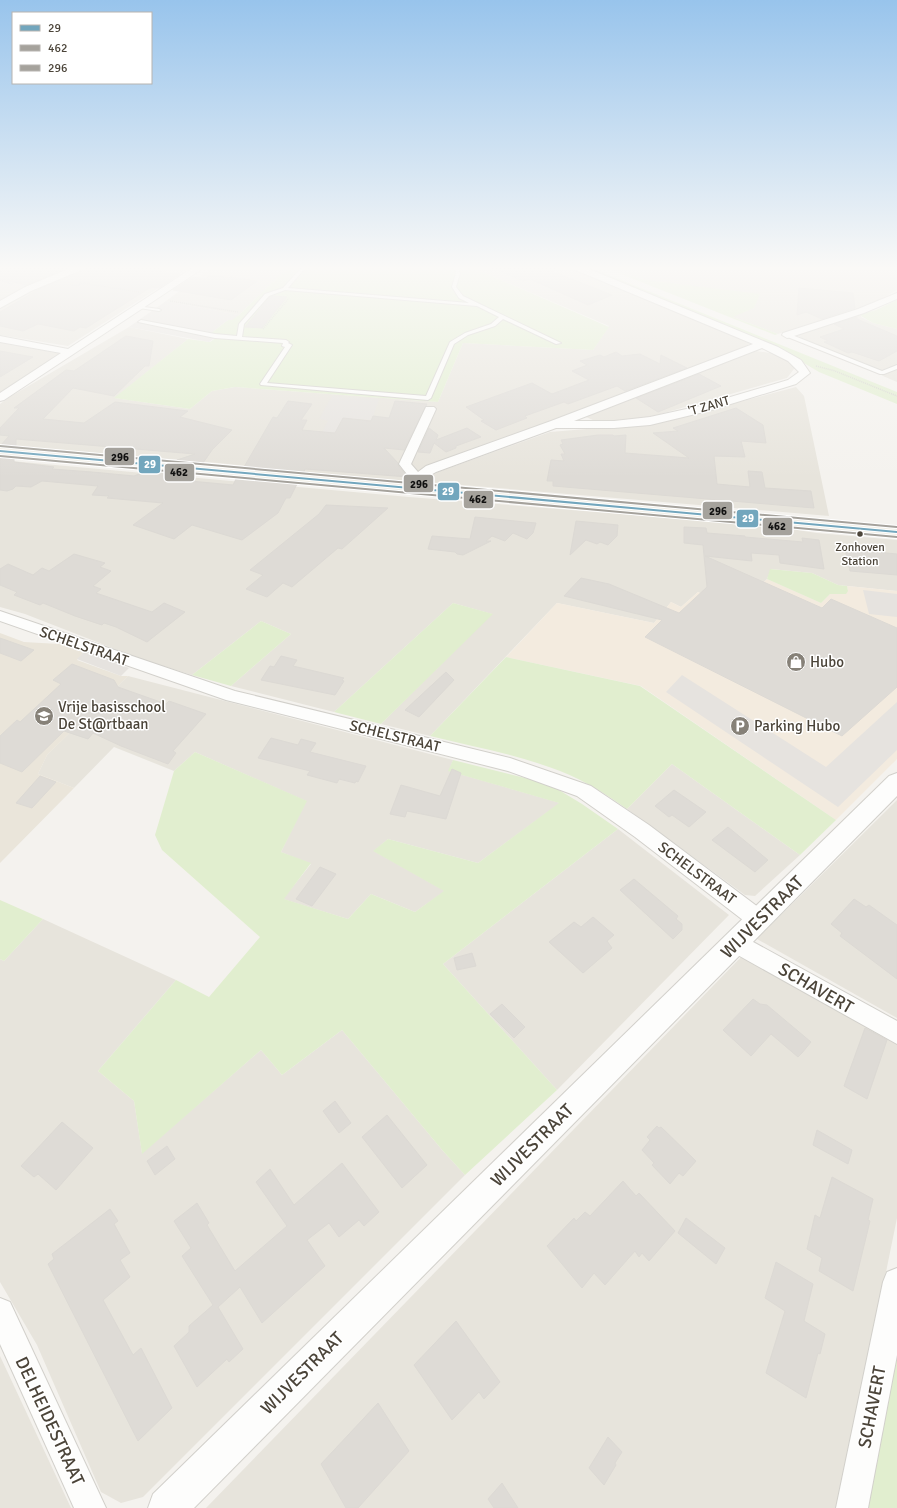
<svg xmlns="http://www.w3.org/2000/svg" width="897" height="1508" viewBox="0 0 897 1508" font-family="Signika,sans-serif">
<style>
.residential{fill:#e7e4dc}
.commercial{fill:#f3ebdf}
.education{fill:#eae5da}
.green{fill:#e1eecf}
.parking{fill:#e6e3df}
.building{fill:#dedbd6;stroke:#dcd9d4}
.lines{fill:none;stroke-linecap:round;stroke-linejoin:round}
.service-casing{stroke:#d2d0cb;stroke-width:2}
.minor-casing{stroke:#d2d0cb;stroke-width:2}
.tertiary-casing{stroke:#d2d0cb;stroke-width:2}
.primary-casing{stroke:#d6cebb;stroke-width:2}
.path{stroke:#d3d2cc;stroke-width:1.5;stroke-dasharray:1 1;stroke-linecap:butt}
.service{fill:#fdfdfc;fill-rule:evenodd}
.minor{fill:#fdfdfc;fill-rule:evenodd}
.tertiary{fill:#fdfdfc;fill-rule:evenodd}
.primary{fill:#f2efe6;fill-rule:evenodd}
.bus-1-casing{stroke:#fff;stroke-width:4}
.bus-2-casing{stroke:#fff;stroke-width:4}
.bus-3-casing{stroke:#fff;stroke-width:4}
.bus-1{stroke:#72a6bd;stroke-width:2}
.bus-2{stroke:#a5a29c;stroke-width:2}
.bus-3{stroke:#a5a29c;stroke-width:2}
.bus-dot{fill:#4b4439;stroke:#fff;stroke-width:1.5}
.labels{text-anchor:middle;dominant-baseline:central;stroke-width:3;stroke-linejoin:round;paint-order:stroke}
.far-bus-label{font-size:12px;fill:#4b4439;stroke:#fff}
.far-street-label{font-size:13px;fill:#4b4439;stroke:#fff}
.street-label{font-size:15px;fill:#4b4439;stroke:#fff}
.poi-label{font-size:15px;fill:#4b4439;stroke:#fff;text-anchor:start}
.near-street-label{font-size:18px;fill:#4b4439;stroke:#fff}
.line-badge{stroke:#fff;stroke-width:1.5}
.badge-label{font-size:11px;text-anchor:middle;font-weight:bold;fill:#fff}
.pale-badge-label{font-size:11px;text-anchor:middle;font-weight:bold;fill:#111}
</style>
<rect width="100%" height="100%" fill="#f4f2ee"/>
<g class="residential">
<polygon points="0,267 72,267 28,285 0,301"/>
<polygon points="86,267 191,267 68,346 0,335 0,308 33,289"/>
<polygon points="212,267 288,267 239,315 166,301"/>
<polygon points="471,267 573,267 734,333 750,342 747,346 688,369 424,470 403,482 218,463 0,445 0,404 8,398 129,327 188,339 115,398 190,409 212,391 235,387 438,402 463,343 593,350 609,326"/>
<polygon points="602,267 897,267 897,290 872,304 778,334 733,317 646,280"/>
<polygon points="861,314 861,317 873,323 897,329 897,382 883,376 872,367 804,341 798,335 800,333"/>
<polygon points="0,342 61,354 0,393"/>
<polygon points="756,351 777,354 797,365 787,378 650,417 597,422 584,416"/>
<polygon points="796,387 804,396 829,516 426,482 426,478 430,475 550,432 659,423"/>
<polygon points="0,460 409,497 771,526 817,533 897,540 897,591 838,585 812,573 771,569 767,579 735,611 698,592 681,607 671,602 654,623 557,603 430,736 381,724 492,614 453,603 334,712 231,686 291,634 261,621 192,675 138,658 25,614 0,607"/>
<polygon points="128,676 453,760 449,771 560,803 478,863 388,839 374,851 445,891 415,912 371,894 348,919 283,899 311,864 281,852 306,801 195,752 174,771 114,747 74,788 38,774 47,755"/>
<polygon points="672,764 800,855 755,896 745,895 627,809"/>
<polygon points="897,800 897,1018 757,939"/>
<polygon points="618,829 729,915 557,1090 443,964"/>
<polygon points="43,919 176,980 98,1071 134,1101 142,1153 261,1050 282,1075 342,1030 443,1151 465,1175 143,1497 121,1503 101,1492 37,1345 0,1282 0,959 4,961"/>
<polygon points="744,954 897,1039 897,1218 838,1508 206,1508"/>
<polygon points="0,1356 71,1508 0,1508"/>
</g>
<polygon class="commercial" points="767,579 821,603 830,594 848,591 847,586 897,591 897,759 836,820 641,686 506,657 557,603 654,623 671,602 681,607 698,592 735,611"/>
<polygon class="education" points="0,633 24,642 59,644 84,652 77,660 121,676 128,676 47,755 38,774 74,788 0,863"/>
<g class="green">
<polygon points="288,267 471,267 609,327 593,350 463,343 438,402 235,387 212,391 190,409 114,398 188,339 210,342 217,337 211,333 228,320 239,315"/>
<polygon points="580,267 589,267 897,392 897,404 819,372 792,356 733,329"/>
<polygon points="611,270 646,280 760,294 754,308 733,317 778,334 775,335"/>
<polygon points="897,300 897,329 873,323 861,316 861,314 876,310"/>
<polygon points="770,569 812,573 838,585 847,586 848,591 846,594 830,594 821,603 767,579"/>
<polygon points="453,603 493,614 381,724 334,712"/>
<polygon points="261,621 291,634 231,686 192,675"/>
<path d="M506 657 640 686 836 820 800 855 672 764 627 809C603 792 577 776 549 767 510 753 470 746 430 736Z"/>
<polygon points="195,752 307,801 281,852 311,863 284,899 348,919 371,894 415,912 444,891 373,851 388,839 478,863 559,803 448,771 453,760 549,784 582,804 618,829 443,964 557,1090 465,1175 443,1151 342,1030 282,1075 261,1050 142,1154 134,1101 98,1071 176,980 209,997 260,937 162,850 155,835 174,771"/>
<polygon points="0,900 43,919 4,961 0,959"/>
<polygon points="897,1347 897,1508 862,1508"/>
</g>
<g class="parking">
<polygon points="166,301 239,315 232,320 228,320 211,333 217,336 209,342 129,327"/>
<polygon points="332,396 379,399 372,420 343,418 323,456 310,455 328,421 319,419"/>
<polygon points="863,590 897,594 897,617 869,614"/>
<polygon points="84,652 129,668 121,676 77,659"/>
<polygon points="682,675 826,767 897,702 897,750 838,807 666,692"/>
</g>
<g class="building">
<polygon points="0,267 69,267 27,285 0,279"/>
<polygon points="87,267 161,267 156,271 180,274 159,288 152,287 148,289 86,328 80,327 74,331 38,324 23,331 0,326 0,312 41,288 85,270"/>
<polygon points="490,267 558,267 558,269 551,271 612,295 588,305 530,279 523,281"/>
<polygon points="210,275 229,278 230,277 257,281 231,300 173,290 193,277 206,279"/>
<polygon points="799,288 853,293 855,308 822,319 806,312 797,315"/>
<polygon points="274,296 287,297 262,328 245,327 270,297"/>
<polygon points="857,317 857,319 897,336 897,351 879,361 852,352 848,353 824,342 828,341 820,337 844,329 834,324"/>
<polygon points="126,336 153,341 149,366 145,366 114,396 73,388 43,419 84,423 115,402 188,411 180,417 232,430 212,450 203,463 177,460 195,454 16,439 16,446 1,445 9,436 0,435 0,428 19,408 14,408 66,370 74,371"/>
<polygon points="0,351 33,357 0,377"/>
<polygon points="616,352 622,356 640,354 660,364 661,355 687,368 625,391 617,386 568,404 564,402 525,416 527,418 496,430 481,421 484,420 466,407 532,383 552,394 589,380 572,371 587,365 580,361 600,355 604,357"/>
<polygon points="699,374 721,386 658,412 636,398"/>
<polygon points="288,401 312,404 301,420 307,420 302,430 335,433 343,418 371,421 373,416 389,418 395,401 427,404 404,450 384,448 398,463 398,465 408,477 305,469 304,472 244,467 273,417 277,418"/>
<polygon points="736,408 763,425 766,443 741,441 745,457 714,456 717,484 750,487 748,471 762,472 765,488 811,491 814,508 553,486 553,481 547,481 551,460 564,461 561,454 565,454 560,445 563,444 561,440 598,435 613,435 614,436 626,435 625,453 689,458 653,433 678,431 673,428"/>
<polygon points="429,428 438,435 436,440 467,428 481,437 456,446 456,448 446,452 434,443 430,453 418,452"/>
<polygon points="0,458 14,459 14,462 54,467 52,469 92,472 134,476 147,471 194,475 190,481 233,485 236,479 297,484 290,498 286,498 278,513 242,540 192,525 174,539 133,525 163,503 107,498 109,496 92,495 98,486 42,481 31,487 16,486 13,489 7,491 0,490"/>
<polygon points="326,505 388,508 342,549 338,548 292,587 283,583 267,597 246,589 263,575 250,570 319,514"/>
<polygon points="475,517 525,522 536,523 533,533 527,539 513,533 505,541 492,536 486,541 491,541 463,555 457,554 455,552 428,549 432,536 470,539"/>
<polygon points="576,521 618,525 617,536 608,545 600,542 597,544 586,540 570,555"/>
<polygon points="684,527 706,528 707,533 745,536 745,537 803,542 802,538 819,540 824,569 780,563 779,555 751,553 752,561 705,556 822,608 831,599 897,628 897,687 842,736 645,637 662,620 564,596 581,578 609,584 679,613 707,587 703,545 684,543"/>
<polygon points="845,549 897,554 897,575 850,571"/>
<polygon points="74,554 105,563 100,567 111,571 93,586 101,589 96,593 152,612 164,603 185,612 147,642 116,627 104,623 102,625 75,616 43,603 40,605 14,595 17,592 0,585 0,569 8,564 33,575 42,568 49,571"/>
<polygon points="0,638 34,650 21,661 0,653"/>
<polygon points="281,656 297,660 293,666 344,678 342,680 344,681 335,695 261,680 270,666 274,667"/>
<polygon points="72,664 114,680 118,687 166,704 169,701 206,714 173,751 176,753 168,764 121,746 93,733 88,739 64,731 22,772 0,763 0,736 17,720 20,722 61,684 53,680"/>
<polygon points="446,672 454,680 419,717 405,710"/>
<polygon points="271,738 298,745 301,739 316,743 310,752 366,766 358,782 356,781 355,783 339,779 337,783 307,775 310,771 258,758"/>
<polygon points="452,769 461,773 446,819 407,811 405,817 390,814 401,785 440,796"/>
<polygon points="40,776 56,782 32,808 16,803"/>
<polygon points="674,790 706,812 689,827 672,815 669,817 655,806"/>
<polygon points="728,827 768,860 755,872 712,840"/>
<polygon points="320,867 336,874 312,906 296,899"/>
<polygon points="634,879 678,916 676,919 682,924 682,930 673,939 620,890"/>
<polygon points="854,899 866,907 869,905 897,925 897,979 840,936 842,933 831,924"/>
<polygon points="593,917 614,935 607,941 612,948 583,973 549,942 574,922 581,927"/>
<polygon points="472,953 476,966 457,970 454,958"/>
<polygon points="753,999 760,1004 767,1005 811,1042 802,1053 798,1057 771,1034 751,1056 723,1030"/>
<polygon points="502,1004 525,1027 514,1038 490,1014"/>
<polygon points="865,1028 887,1040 867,1099 844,1086"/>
<polygon points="335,1101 351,1123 339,1133 323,1111"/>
<polygon points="387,1115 427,1165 402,1188 362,1137"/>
<polygon points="62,1122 93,1148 56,1190 38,1174 34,1177 21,1166"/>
<polygon points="657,1126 659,1128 661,1127 696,1161 683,1176 679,1173 670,1184 652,1165 654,1163 642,1150 650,1140 647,1137"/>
<polygon points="817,1130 852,1150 848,1164 813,1145"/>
<polygon points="167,1146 175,1159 155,1175 147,1161"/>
<polygon points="342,1163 379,1212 364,1226 359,1220 339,1237 329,1223 307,1240 325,1266 262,1323 240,1287 218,1307 243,1349 229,1362 227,1359 197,1387 174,1346 189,1332 189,1326 213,1305 182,1256 191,1248 174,1221 197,1203 209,1223 207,1225 235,1271 287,1226 256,1182 270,1169 294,1205"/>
<polygon points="832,1177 873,1199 868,1220 870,1221 853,1291 819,1271 822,1258 807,1249 815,1215 820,1218"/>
<polygon points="623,1181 636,1196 639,1193 675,1231 649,1261 642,1253 639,1257 635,1251 605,1285 594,1273 582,1288 547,1246 574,1218 576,1221 585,1212 590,1216"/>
<polygon points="110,1209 118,1221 114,1224 130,1253 120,1260 130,1277 103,1300 133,1355 141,1348 172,1408 138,1441 48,1264 54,1259 52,1254"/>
<polygon points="686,1218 725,1248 716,1264 678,1233"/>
<polygon points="776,1262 813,1284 804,1321 825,1334 820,1354 818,1353 806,1398 766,1373 785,1311 765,1298"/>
<polygon points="456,1321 500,1382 484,1399 479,1392 452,1420 414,1365"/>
<polygon points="378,1403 409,1451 358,1508 346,1508 321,1464"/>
<polygon points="608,1437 622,1452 615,1463 616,1465 604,1485 589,1468"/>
<polygon points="502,1483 518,1508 494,1508 488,1499"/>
</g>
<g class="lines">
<defs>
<g id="service">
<path d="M302 267H306L288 288 469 303 459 298 452 287 456 273 454 267H458L460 273 456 287 463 296 561 343 556 344 503 319 495 326 468 335 454 344 431 398 428 400 261 385 260 384 285 347 282 346 283 343 215 338 138 322 141 320 215 334 237 336 239 324 265 294 283 288ZM285 290 477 306 499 317 491 324 465 333 450 342 426 396 267 383 292 345 288 343 289 342 286 340 242 337 244 324 269 296Z"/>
<polygon points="137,306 159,309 161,310 159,311 139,308 137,308"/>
<polygon points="787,333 882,371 897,365 897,369 884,374 880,374 785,336 785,334"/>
</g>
<g id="minor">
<polygon points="73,267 86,267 84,269 31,291 0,308 0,301 25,287"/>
<polygon points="194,267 205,267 4,400 0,401 0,393 61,353 0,342 0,336 68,349"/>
<path d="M572 267H584L778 347 801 360 810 373 796 384 708 411 650 425 614 428H556L436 472 422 480 417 491H407L405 488 410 478 399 464 426 407H434L436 409 411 464 418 472 426 466 551 421 753 344 573 269ZM762 348 788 361 799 372 788 380 700 406 650 417 614 421H574Z"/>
<polygon points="897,293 897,299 864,313 791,337 787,338 782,335 783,333 858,309"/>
<polygon points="0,611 235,691 510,758 591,786 649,825 766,913 770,920 766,927 759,929 752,927 635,837 577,796 508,771 226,700 0,621"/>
<polygon points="735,932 897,1021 897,1044 727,949 724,942 727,935"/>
<polygon points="897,1268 897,1355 868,1508 836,1508 883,1282 887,1272"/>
<polygon points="0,1298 10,1302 106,1508 74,1508 0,1344"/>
</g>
<polygon id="tertiary" points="897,773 897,796 194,1508 148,1508 153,1494 889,776"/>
<polygon id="primary" points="0,446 897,527 897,537 0,456"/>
</defs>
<use href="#service" class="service-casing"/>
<use href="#minor" class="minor-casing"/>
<use href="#tertiary" class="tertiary-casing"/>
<use href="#primary" class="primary-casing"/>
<g class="path">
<polyline points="0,280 12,284"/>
<polyline points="70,284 77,286 81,283 139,292"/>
<polyline points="170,301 238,312"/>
<polyline points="263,329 289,298"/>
<polyline points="816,366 835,371 897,396"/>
</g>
<use href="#service" class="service"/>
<use href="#minor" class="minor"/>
<use href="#tertiary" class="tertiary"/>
<use href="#primary" class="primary"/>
<defs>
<polyline id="bus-1" points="0,451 897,532"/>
<polyline id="bus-2" points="0,456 897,537"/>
<polyline id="bus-3" points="0,446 897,527"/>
</defs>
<use href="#bus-1" class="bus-1-casing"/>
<use href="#bus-2" class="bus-2-casing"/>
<use href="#bus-3" class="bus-3-casing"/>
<use href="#bus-1" class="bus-1"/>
<use href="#bus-2" class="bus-2"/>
<use href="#bus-3" class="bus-3"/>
</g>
<linearGradient id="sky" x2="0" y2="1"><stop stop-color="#98c4ec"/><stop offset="0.56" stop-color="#faf9f7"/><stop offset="1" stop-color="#faf9f7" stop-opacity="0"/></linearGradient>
<rect width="897" height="478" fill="url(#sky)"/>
<defs>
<symbol id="shop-disc" viewBox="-11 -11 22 22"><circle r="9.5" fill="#868178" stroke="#fff"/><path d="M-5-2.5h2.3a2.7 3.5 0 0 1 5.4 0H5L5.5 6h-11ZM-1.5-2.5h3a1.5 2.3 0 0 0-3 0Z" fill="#fff"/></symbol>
<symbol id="school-disc" viewBox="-11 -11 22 22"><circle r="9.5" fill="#868178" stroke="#fff"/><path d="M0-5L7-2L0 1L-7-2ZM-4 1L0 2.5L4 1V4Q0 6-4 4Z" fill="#fff"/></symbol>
<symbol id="parking-disc" viewBox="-11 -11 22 22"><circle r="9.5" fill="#868178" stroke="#fff"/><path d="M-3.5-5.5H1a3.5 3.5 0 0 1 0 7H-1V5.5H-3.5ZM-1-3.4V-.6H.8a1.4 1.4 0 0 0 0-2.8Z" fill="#fff"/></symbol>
</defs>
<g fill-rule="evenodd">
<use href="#shop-disc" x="785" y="651" width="22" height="22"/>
<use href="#school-disc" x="33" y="705" width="22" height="22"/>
<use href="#parking-disc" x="729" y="715" width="22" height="22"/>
</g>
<circle class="bus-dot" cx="860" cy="534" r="3.5"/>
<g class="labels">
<g class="far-bus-label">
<text x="860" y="547">Zonhoven<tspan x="860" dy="14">Station</tspan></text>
</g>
<g class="far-street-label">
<text transform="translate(709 406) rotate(-16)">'T ZANT</text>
</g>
<g class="street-label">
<text transform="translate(84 646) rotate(19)">SCHELSTRAAT</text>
<text transform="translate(395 736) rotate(14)">SCHELSTRAAT</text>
<text transform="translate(697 873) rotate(37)">SCHELSTRAAT</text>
</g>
<g class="poi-label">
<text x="810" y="662">Hubo</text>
<text x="58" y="707">Vrije basisschool<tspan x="58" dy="17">De St@rtbaan</tspan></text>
<text x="754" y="726">Parking Hubo</text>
</g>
<g class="near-street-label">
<text transform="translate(762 917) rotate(-45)">WIJVESTRAAT</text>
<text transform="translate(816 988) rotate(30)">SCHAVERT</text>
<text transform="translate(532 1145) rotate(-45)">WIJVESTRAAT</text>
<text transform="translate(302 1373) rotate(-45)">WIJVESTRAAT</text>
<text transform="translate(872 1407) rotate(-79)">SCHAVERT</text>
<text transform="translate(50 1421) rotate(65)">DELHEIDESTRAAT</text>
</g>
</g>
<g class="line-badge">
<rect x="104" y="447" width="31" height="19" rx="4" fill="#a5a29c"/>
<rect x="138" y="455" width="23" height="19" rx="4" fill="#72a6bd"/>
<rect x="164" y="463" width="31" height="19" rx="4" fill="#a5a29c"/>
<rect x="403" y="474" width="31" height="19" rx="4" fill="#a5a29c"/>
<rect x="437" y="482" width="23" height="19" rx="4" fill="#72a6bd"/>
<rect x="463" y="490" width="31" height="19" rx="4" fill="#a5a29c"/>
<rect x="702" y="501" width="31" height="19" rx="4" fill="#a5a29c"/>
<rect x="736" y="509" width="23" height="19" rx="4" fill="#72a6bd"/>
<rect x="762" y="517" width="31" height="19" rx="4" fill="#a5a29c"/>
</g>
<g class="badge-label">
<text x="150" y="468">29</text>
<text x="448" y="495">29</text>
<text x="748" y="522">29</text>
</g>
<g class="pale-badge-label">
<text x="120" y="461">296</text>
<text x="179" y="476">462</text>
<text x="419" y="488">296</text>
<text x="478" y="503">462</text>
<text x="718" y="515">296</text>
<text x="777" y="530">462</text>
</g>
<rect x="12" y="12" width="140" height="72" fill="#ffffff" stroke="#b7b4b0"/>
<rect x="20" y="25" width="20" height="6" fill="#72a6bd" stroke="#b7b4b0"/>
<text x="48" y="32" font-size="12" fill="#4b4439">29</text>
<rect x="20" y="45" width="20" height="6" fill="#a5a29c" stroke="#b7b4b0"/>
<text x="48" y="52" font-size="12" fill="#4b4439">462</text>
<rect x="20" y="65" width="20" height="6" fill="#a5a29c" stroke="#b7b4b0"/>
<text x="48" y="72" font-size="12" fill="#4b4439">296</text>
</svg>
